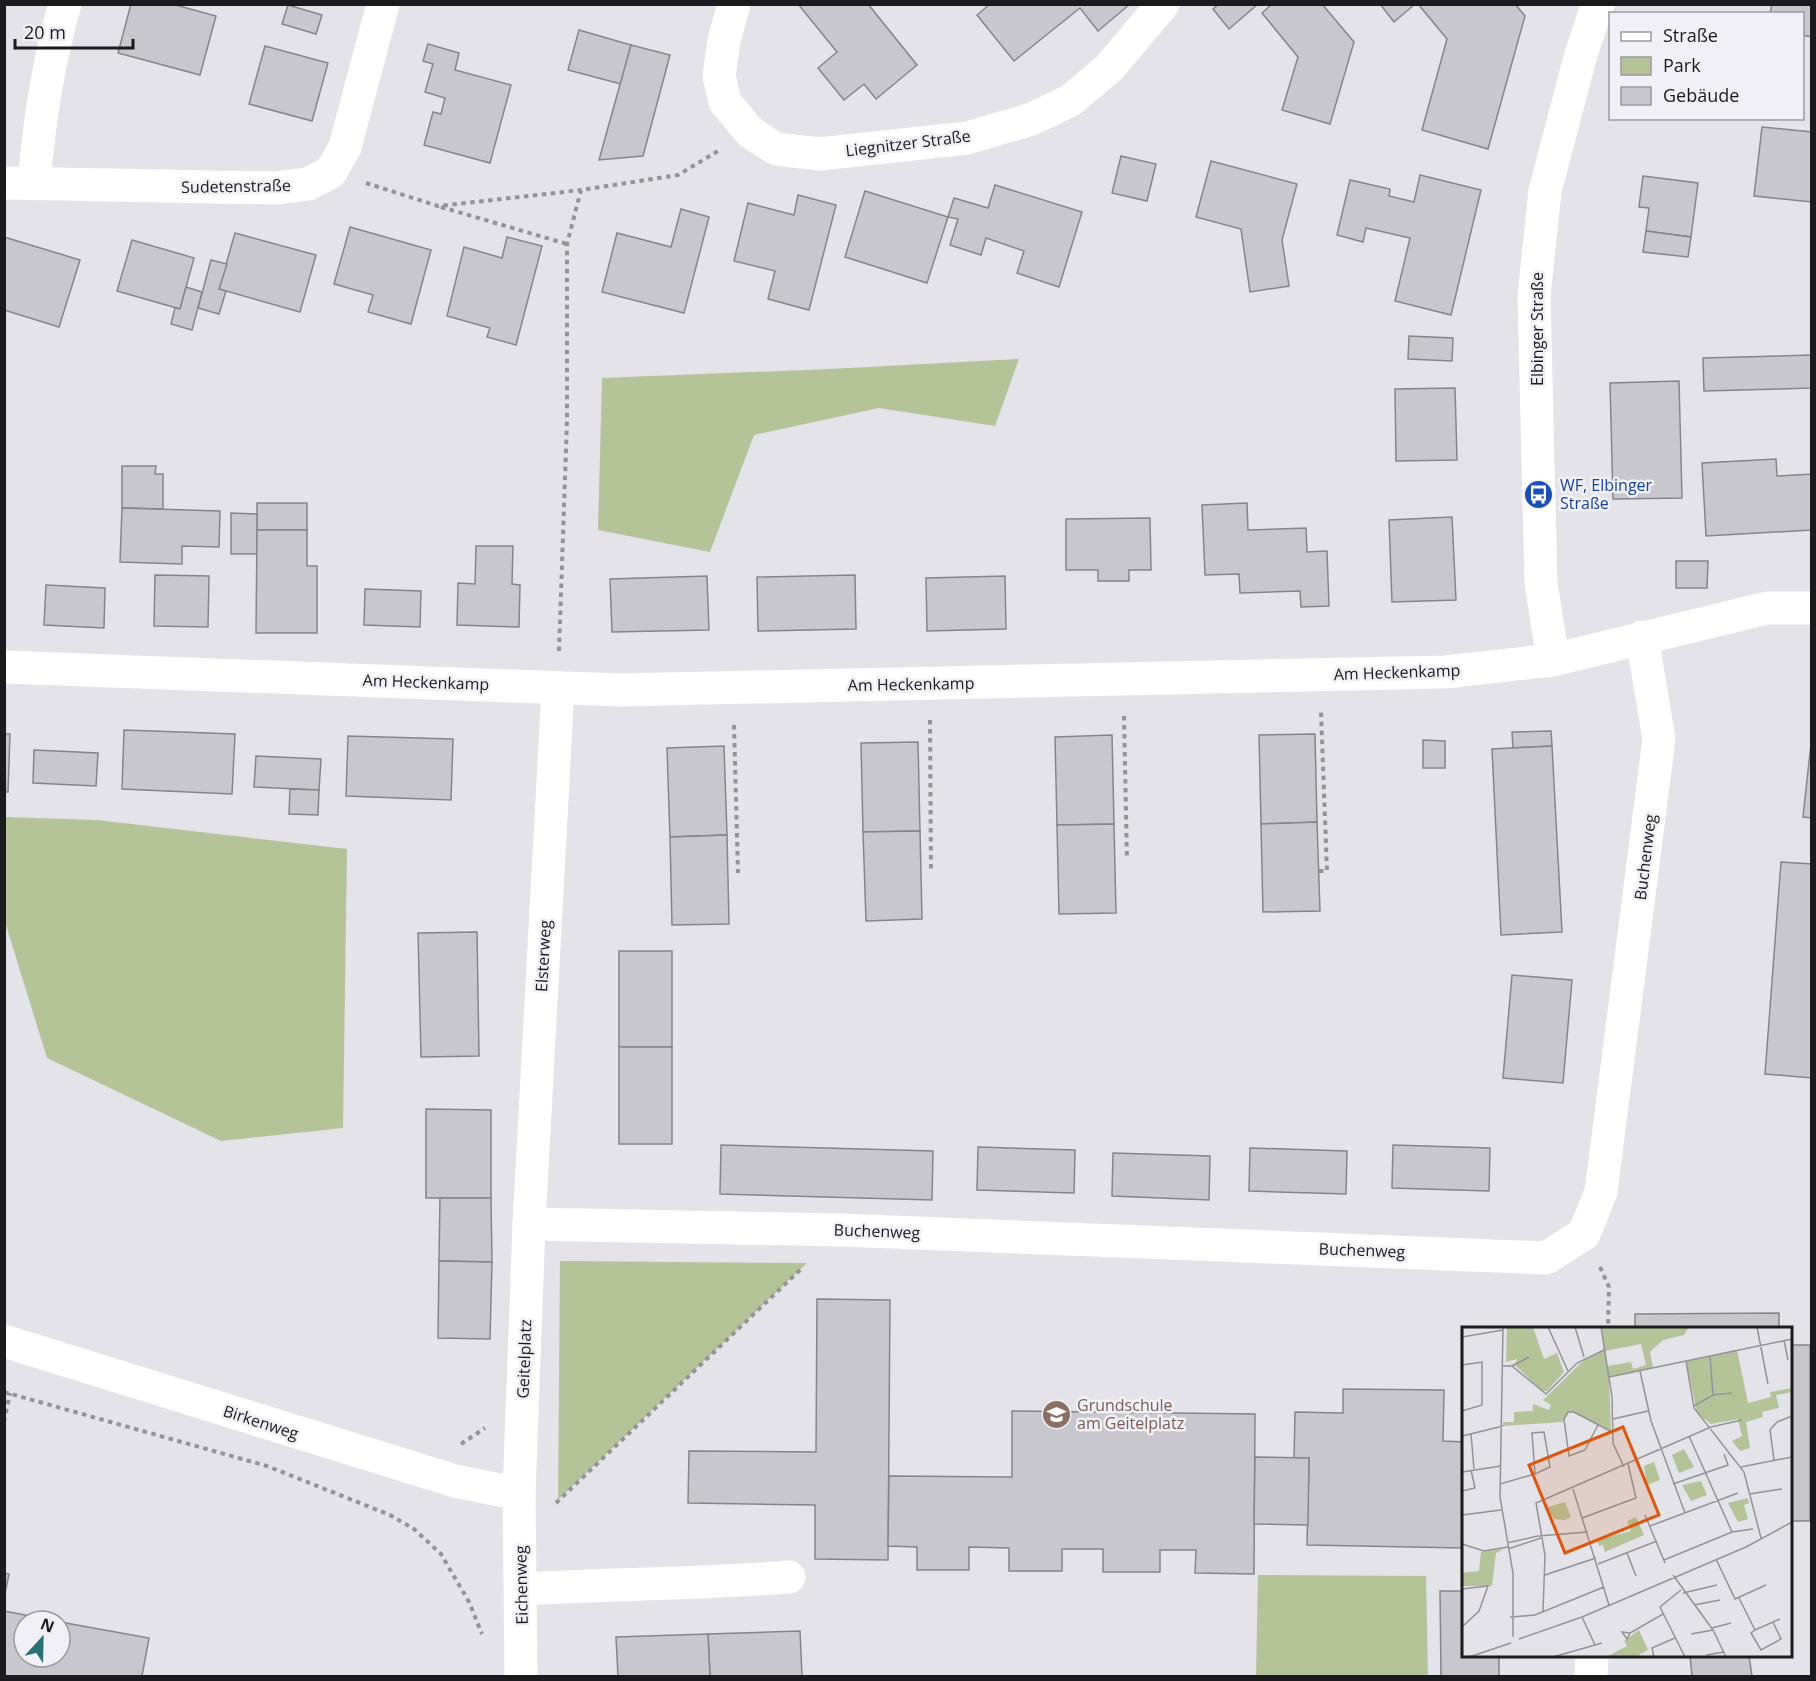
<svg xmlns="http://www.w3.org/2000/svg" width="1816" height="1681" viewBox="0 0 1816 1681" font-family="'Open Sans',sans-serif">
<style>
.green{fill:#b5c399}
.building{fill:#c7c7cd;stroke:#85858a;stroke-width:1.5}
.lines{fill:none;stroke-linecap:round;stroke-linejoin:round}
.path{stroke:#949498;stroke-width:4;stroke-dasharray:4.5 4.5;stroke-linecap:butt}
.street{stroke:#fff;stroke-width:33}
.labels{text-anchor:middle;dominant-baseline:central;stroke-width:5;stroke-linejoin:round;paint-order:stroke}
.street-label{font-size:16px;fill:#1b1b1d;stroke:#f0f0f6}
.transit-label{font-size:16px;fill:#164399;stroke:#f0f0f6;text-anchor:start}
.education-label{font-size:16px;fill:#785e54;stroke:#f0f0f6;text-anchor:start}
.inset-road{fill:none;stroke:#939397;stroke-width:1.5}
.view{fill:#de560d;fill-opacity:0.15;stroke:#de560d;stroke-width:3}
.inset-edge{fill:none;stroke:#1b1b1d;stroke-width:3}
</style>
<rect width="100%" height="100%" fill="#e3e3e9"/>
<g class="green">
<polygon points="1019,359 995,426 879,408 754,435 710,552 598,530 602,378 830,369"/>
<polygon points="5,817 97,820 347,849 343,1128 221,1141 47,1058 5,922"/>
<polygon points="560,1261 807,1263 558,1500"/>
<polygon points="1258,1575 1426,1576 1428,1676 1256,1676"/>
</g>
<g class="building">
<polygon points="131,4 172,4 216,16 200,75 118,53"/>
<polygon points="798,4 868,4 917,65 876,99 864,84 844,100 818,68 837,52"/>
<polygon points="990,4 1130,4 1098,31 1080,8 1014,61 977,15"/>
<polygon points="1219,4 1258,4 1229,29 1213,9"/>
<polygon points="1272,4 1322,4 1354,42 1330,124 1282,110 1298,57 1262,13"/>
<polygon points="1380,4 1415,4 1394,22"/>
<polygon points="1418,4 1515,4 1525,16 1488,149 1422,130 1447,39"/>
<polygon points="1772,4 1812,4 1812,37 1802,35 1802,14 1770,14"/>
<polygon points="288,5 322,15 316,34 282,24"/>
<polygon points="579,30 631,45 621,84 568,70"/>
<polygon points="428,44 459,53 455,70 511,85 490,163 424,145 433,112 441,114 445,98 425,92 433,64 423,61"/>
<polygon points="631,45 670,55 643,156 599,160"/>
<polygon points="265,46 328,63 312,121 249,104"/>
<polygon points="1762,127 1812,132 1812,202 1754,196"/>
<polygon points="1121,156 1156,164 1147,201 1112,193"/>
<polygon points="1211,161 1297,184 1282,240 1289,286 1250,292 1241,229 1196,217"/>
<polygon points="1420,175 1481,190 1451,315 1395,301 1410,238 1366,228 1363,242 1337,235 1350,180 1390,189 1389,196 1414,202"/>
<polygon points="1643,176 1698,183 1691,237 1646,231 1649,208 1639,207"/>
<polygon points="995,185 1082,212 1059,287 1017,273 1024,251 986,238 981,255 950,245 958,219 948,217 954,198 988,208"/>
<polygon points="865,191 948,217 927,283 845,257"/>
<polygon points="798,195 836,205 809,310 768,299 775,271 734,261 748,203 794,215"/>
<polygon points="681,209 709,217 684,313 602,292 617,233 671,247"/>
<polygon points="350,227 431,250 411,324 368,312 373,295 334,284"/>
<polygon points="1646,231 1691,237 1688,257 1643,252"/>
<polygon points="235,233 316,255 300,312 219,289"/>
<polygon points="4,237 80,260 59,327 4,310"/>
<polygon points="507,237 542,246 516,345 487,337 490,328 447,316 464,247 502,258"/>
<polygon points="132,240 194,258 180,309 117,291"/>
<polygon points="211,260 227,264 219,289 226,291 219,314 198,308"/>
<polygon points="186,287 202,292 192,330 171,324 175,308 180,309"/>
<polygon points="1409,336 1453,338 1452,361 1408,359"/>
<polygon points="1812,355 1812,388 1704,391 1703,358"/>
<polygon points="1679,381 1682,498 1613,499 1610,383"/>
<polygon points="1455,388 1457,460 1396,461 1395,389"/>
<polygon points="1776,459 1777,476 1812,474 1812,530 1706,536 1702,463"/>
<polygon points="122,466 156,466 155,474 163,474 163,509 122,508"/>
<rect x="257" y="503" width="50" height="27"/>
<polygon points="1247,503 1248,530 1306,528 1307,552 1327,551 1329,606 1301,607 1300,591 1240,593 1239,574 1205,575 1202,505"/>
<polygon points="122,508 220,511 219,547 182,546 182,564 120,562"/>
<polygon points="231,513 257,514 257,554 231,554"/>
<polygon points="1452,517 1456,600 1392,602 1389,520"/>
<polygon points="1150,518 1151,570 1129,570 1129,581 1098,581 1098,570 1066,570 1066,519"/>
<polygon points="257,530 307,530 307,566 317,566 317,633 256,633"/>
<polygon points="476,546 513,546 512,584 520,585 519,627 457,625 458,583 475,584"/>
<polygon points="1676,561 1708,561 1707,588 1676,588"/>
<polygon points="155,575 209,576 208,627 154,626"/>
<polygon points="855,575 856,629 758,631 757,577"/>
<polygon points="707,576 709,630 612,632 610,579"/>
<polygon points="1005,576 1006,629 927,631 926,578"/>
<polygon points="46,585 105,588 104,628 44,625"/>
<polygon points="365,589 421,591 420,627 364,625"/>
<polygon points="124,730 235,734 232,794 122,789"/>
<polygon points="1551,731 1552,746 1513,748 1512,732"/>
<polygon points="4,734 10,734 8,792 4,792"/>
<polygon points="1315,734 1317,822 1261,824 1259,735"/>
<polygon points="1812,734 1812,818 1803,817"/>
<polygon points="1112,735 1114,824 1057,825 1055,737"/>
<polygon points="348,736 453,739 451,800 346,796"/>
<polygon points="1423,740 1445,741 1445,768 1423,768"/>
<polygon points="918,742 920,831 863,832 861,743"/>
<polygon points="724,746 727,835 670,837 667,748"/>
<polygon points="1552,746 1562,932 1501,935 1492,749"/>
<polygon points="34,750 98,753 96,786 33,783"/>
<polygon points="256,756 321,759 319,790 254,787"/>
<polygon points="290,789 319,790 318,815 289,814"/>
<polygon points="1317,822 1320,911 1263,912 1261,824"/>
<polygon points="1114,824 1116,913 1059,914 1057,825"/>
<polygon points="920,831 922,919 866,921 863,832"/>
<polygon points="727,835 729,924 672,925 670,837"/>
<polygon points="1781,862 1812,864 1812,1078 1765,1074"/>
<polygon points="477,932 479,1056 421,1057 418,933"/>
<rect x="619" y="951" width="53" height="96"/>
<polygon points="1512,975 1572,980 1563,1083 1503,1078"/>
<rect x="619" y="1047" width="53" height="97"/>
<polygon points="426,1109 491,1110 491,1198 426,1198"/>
<polygon points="721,1145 933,1151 932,1200 720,1194"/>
<polygon points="1393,1145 1490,1148 1489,1191 1392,1188"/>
<polygon points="978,1147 1075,1150 1074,1193 977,1190"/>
<polygon points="1250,1148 1347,1151 1346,1194 1249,1191"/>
<polygon points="1113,1153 1210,1156 1209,1200 1112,1196"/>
<polygon points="440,1198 491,1198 492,1262 439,1261"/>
<polygon points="439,1261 492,1262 490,1339 438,1338"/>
<polygon points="817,1299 890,1300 888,1560 815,1559 815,1505 688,1503 689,1451 816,1452"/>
<polygon points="1779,1313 1779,1328 1635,1328 1635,1314"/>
<rect x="1790" y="1345" width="20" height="176"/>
<polygon points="1343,1389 1444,1390 1443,1441 1464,1442 1464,1548 1307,1545 1309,1458 1294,1459 1295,1412 1343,1413"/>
<polygon points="1012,1411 1255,1414 1254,1574 1195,1573 1196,1550 1160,1550 1160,1572 1103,1572 1103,1549 1062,1549 1062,1571 1009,1571 1009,1548 969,1547 969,1570 917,1570 917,1547 888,1546 889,1476 1012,1477"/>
<polygon points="1255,1457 1309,1458 1308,1525 1254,1524"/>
<polygon points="4,1573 9,1574 4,1598"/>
<polygon points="1440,1591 1464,1591 1464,1656 1499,1656 1499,1676 1441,1676"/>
<polygon points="4,1611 57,1621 24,1621 24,1657 60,1657 60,1622 149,1638 142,1676 4,1676"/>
<polygon points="800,1631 802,1676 710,1676 708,1634"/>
<polygon points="708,1634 710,1676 618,1676 616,1637"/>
<polygon points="1690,1656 1749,1656 1752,1676 1692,1676"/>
</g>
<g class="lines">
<g class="path">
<polyline points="366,183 438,206 581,190"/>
<polyline points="441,207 567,244"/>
<polyline points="559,651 567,420 567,244 581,190 678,175 718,151"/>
<polyline points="1124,716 1127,860"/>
<polyline points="930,720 931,871"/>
<polyline points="734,725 738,873"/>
<polyline points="1319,871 1327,871 1321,712"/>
<polyline points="1600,1267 1609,1287 1608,1328"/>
<polyline points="4,1392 267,1466 390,1515 414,1529 441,1554 469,1602 482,1634"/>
<polyline points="4,1422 10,1393"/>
<polyline points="461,1444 485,1428"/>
<polyline points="556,1503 802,1268"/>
</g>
<g class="street">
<polyline points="734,4 724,41 719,76 725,102 750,132 776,149 820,154 967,138 1032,119 1071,100 1109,68 1163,4"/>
<polyline points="4,183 275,188 308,184 331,172 345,147 383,4"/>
<path d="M34 183C39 123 48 62 65 4"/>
<polyline points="1553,660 1541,583 1534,296 1545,191 1581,54 1598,4"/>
<polyline points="4,667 620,690 1445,672 1553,660 1767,608 1812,608"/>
<polyline points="529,1224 842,1230 1546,1258 1584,1234 1601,1192 1659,739 1642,637"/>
<polyline points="4,1341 455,1481 519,1494"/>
<path d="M521 1589C610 1584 700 1584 789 1577"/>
<polyline points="521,1676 519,1494 529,1224 558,688"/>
<polyline points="1591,1676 1592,1656"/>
</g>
</g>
<defs>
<symbol id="bus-disc" viewBox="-11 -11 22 22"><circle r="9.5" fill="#1a4fb4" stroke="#f0f0f6"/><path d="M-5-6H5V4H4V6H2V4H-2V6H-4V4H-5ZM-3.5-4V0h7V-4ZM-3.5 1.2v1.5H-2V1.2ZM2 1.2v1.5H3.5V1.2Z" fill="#fff"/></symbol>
<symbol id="school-disc" viewBox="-11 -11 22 22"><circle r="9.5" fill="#8d6e63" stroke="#f0f0f6"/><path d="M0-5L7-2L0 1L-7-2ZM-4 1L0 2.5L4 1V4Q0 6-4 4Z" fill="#fff"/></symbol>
</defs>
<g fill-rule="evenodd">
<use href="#bus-disc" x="1522" y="478" width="33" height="33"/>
<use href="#school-disc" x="1040" y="1398" width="33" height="33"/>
</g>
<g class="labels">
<g class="street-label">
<text transform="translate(908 143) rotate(-7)">Liegnitzer Straße</text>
<text transform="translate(236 186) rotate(-1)">Sudetenstraße</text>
<text transform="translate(1537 329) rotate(-90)">Elbinger Straße</text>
<text transform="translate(1397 672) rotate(-2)">Am Heckenkamp</text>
<text transform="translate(426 682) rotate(2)">Am Heckenkamp</text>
<text transform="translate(911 684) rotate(-1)">Am Heckenkamp</text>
<text transform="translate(1645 857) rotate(-83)">Buchenweg</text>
<text transform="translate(543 956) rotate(-87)">Elsterweg</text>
<text transform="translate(877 1231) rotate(2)">Buchenweg</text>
<text transform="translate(1362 1250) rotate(2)">Buchenweg</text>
<text transform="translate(524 1359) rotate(-88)">Geitelplatz</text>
<text transform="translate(261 1422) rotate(18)">Birkenweg</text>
<text transform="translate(521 1585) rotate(-91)">Eichenweg</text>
</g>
<g class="transit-label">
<text x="1560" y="485">WF, Elbinger<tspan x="1560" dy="18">Straße</tspan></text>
</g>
<g class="education-label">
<text x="1077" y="1405">Grundschule<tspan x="1077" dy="18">am Geitelplatz</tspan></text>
</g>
</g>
<g transform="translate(1462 1327)">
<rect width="330" height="330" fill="#e3e3e9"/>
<path d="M45 0H71L82 32 95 26 102 45 85 64H80L53 38 55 32 44 35ZM139 0H227L222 8 201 13 188 25 191 41 147 50 149 104 108 84 101 95 41 99V95H52V85L71 84V77L87 83 89 78 81 73 122 33 142 24ZM179 17 184 38 171 42 169 35 145 39 143 24ZM275 23 286 76 309 70 308 65 330 61V65L314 68 317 81 300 85 301 90 284 95 288 121 278 124 270 114 280 109 276 92 249 97 235 86 224 34ZM222 122 232 140 217 146 210 128ZM192 135 198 153 185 158 182 139ZM239 154 245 168 229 174 220 158ZM286 171 287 176 282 178 286 192 276 195 266 176ZM103 175 109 190 103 193 92 192 83 181ZM174 190 182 208 143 225 141 218 137 219 135 213 169 204 165 194ZM42 222 34 226 30 259H0V246L17 244 19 225ZM177 303 186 323 173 330H144L165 319 162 314Z" fill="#b5c399" fill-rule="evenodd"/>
<path class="inset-road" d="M41 0 38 170 51 246V310M86 0 106 44M113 0 122 30M139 0 150 70 151 116 162 140M295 0 306 57M0 10 41 3M322 13 326 33M248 29 251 68M224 34 232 81 282 145 299 211M0 38 20 35V78L0 84M41 39H50L84 67 115 36 142 23M50 39 67 30M178 44 189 94 223 186M147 50 330 12M232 79 251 68 270 66M151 92 186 84M136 98 123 123 107 129 102 92 106 85H112L150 105M9 107 12 142M0 109 41 99M227 109 270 205M312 133 308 103 315 95 330 89M279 140 330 130M0 145 39 139M38 157 73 147 70 106 82 105 88 140 73 147M211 157 266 138 262 127M111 162 147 278M0 164 13 161 9 143M287 167 320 162M0 188 39 183M183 188 203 236M120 191 174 171 166 137M188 199 276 166M45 216 76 209 126 205M0 217 22 224 46 220M46 222 79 211M165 226 174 249M254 232 273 272 304 258M202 233 270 205 291 202M136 237 195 214M83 248 134 231M211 248 251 303 264 330M0 262 26 259 17 284 0 300M219 263 198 280 223 330M221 266 255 258M277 271 293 303 318 292M232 278 258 273M81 284 83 228 74 176 249 100 280 93M48 290 73 288 142 260M120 290 133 318M250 301 269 296M293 303 289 306 299 323 319 312 311 295M168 306 160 305 165 312 168 306 201 287M229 307 251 303M57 312 120 290 284 220 330 195M244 328 262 325M7 330 49 316M91 330 140 316M192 330 190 321 213 311"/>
<path class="view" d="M161 100 197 188 103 226 67 138Z"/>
<rect width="330" height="330" class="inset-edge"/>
</g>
<rect width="1816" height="1681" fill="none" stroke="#1b1b1d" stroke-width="12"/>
<rect x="1609" y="12" width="195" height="108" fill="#f0f0f6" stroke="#9b9b9f" stroke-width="1.5"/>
<rect x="1621" y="32" width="30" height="9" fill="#ffffff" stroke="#9b9b9f" stroke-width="1.5"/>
<text x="1663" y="42" font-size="18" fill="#1b1b1d">Straße</text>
<rect x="1621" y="57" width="30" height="18" fill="#b5c399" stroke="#9b9b9f" stroke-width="1.5"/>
<text x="1663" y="72" font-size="18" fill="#1b1b1d">Park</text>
<rect x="1621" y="87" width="30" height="18" fill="#c7c7cd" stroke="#9b9b9f" stroke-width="1.5"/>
<text x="1663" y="102" font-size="18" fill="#1b1b1d">Gebäude</text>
<g transform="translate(42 1639) rotate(22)"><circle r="28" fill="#f0f0f6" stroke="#9b9b9f" stroke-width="1.5"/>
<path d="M0-4.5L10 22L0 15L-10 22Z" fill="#287277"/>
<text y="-9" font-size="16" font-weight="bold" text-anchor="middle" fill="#1b1b1d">N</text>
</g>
<path d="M15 39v9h118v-9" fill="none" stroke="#1b1b1d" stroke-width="3"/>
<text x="24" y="39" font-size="18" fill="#1b1b1d" stroke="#f0f0f6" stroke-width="4.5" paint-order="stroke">20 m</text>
</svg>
